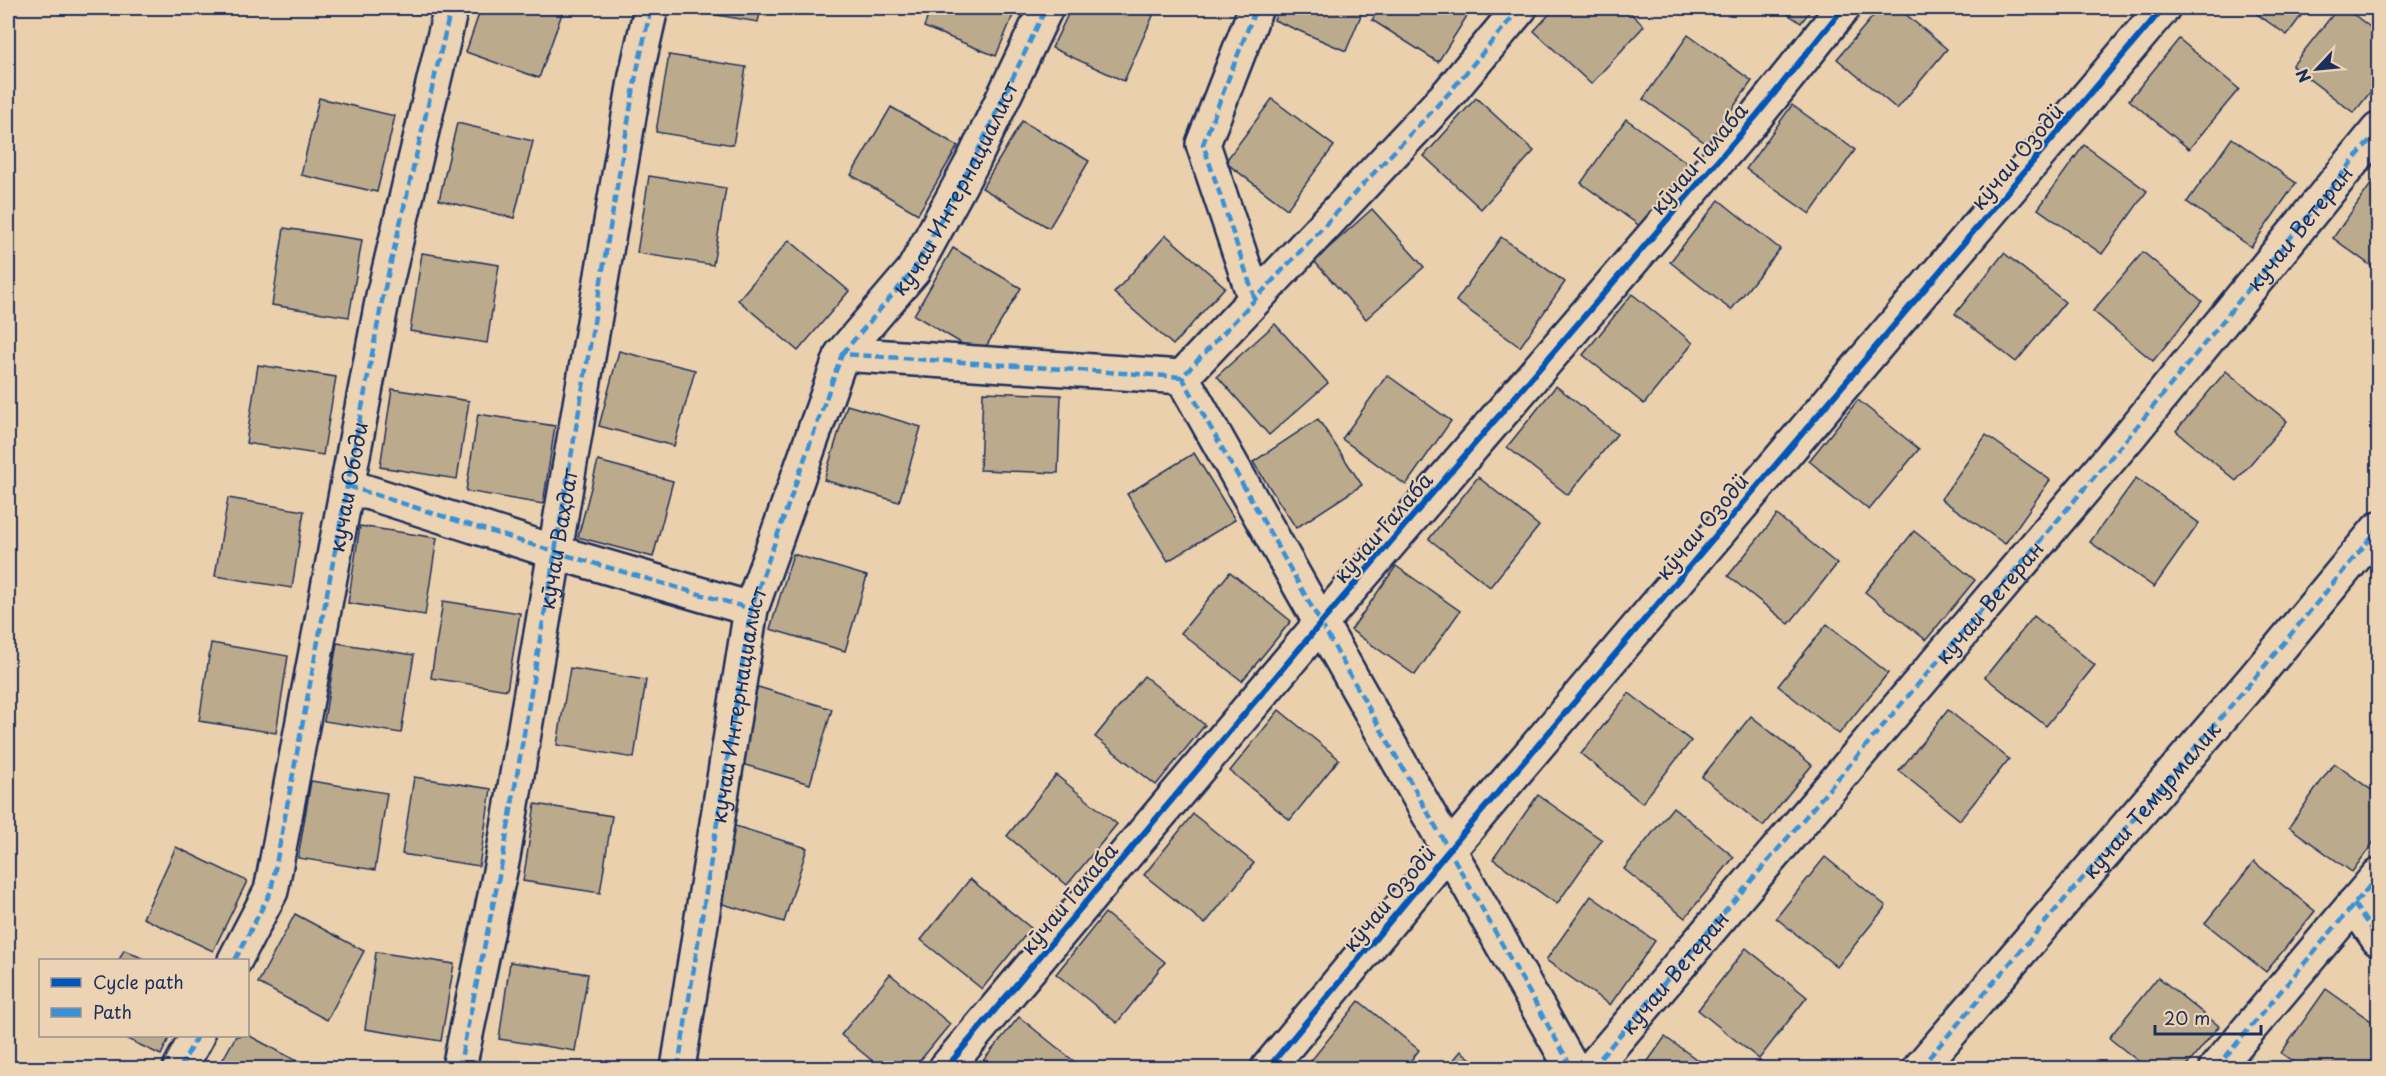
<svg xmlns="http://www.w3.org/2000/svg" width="2386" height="1076" viewBox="0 0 2386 1076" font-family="'Playpen Sans',sans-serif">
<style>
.building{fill:#bcaa8d;stroke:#1b2f5e;stroke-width:1.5}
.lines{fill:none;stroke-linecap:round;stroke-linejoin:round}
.minor-casing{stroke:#1b2f5e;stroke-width:38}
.minor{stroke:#ecd3b4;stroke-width:33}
.quiet{stroke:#3891d7;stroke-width:4.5;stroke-dasharray:9 4.5;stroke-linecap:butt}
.cycleway-casing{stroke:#ecd3b4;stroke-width:10}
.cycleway{stroke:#0057b8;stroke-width:6}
.labels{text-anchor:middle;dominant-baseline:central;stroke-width:4.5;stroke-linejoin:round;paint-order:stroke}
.street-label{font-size:21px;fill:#1b2f5e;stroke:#ecd3b4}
</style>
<rect width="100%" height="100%" fill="#ead0ac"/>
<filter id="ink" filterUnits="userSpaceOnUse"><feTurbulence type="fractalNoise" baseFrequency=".0167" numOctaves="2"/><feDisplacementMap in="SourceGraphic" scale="12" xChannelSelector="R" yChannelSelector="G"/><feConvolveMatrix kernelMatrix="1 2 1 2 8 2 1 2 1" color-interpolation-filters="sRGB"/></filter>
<g filter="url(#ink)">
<g class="building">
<polygon points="398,8 420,8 417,14"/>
<polygon points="481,8 564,8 539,78 466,52"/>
<polygon points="682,8 761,8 758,22 681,9"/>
<polygon points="931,8 1016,8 996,56 924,27"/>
<polygon points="1071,8 1152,8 1156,9 1124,81 1052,48"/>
<polygon points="1279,8 1364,8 1346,51 1274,20"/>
<polygon points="1380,8 1472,8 1438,62 1372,20"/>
<polygon points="1555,8 1625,8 1644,26 1591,84 1534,31"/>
<polygon points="1779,8 1812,8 1801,23"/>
<polygon points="1880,8 1898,8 1947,49 1897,109 1837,59"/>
<polygon points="2248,8 2307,8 2287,35"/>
<polygon points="2338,8 2345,8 2378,33 2378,82 2354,113 2292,66"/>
<polygon points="1688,35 1752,81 1707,144 1643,99"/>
<polygon points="2179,39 2239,89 2189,149 2129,100"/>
<polygon points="669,55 746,67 733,145 656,132"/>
<polygon points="319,98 395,116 377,192 301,175"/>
<polygon points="1476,98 1534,151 1481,209 1424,156"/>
<polygon points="1272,99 1334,146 1287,209 1225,162"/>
<polygon points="1792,105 1855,150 1810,214 1746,169"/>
<polygon points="891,107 958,146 918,214 851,175"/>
<polygon points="1626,119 1690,165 1644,229 1581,183"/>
<polygon points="1022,121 1089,161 1049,228 982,188"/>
<polygon points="457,123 533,141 514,218 439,200"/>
<polygon points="2232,138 2296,183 2251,247 2187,202"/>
<polygon points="2084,145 2147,191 2102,254 2038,209"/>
<polygon points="2378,174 2378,271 2333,238"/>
<polygon points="649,176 726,188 713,265 637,253"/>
<polygon points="1719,200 1780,249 1731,310 1670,262"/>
<polygon points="1372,209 1424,267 1366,319 1314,261"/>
<polygon points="284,228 362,240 349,317 272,305"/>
<polygon points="1166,235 1225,287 1173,345 1114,293"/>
<polygon points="1501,237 1565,282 1520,347 1456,301"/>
<polygon points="789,240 849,291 798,351 738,300"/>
<polygon points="953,248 1021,288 981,355 914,315"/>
<polygon points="2143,252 2202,301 2153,361 2093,311"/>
<polygon points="422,253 499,265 487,343 410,331"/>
<polygon points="2004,253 2065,302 2016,362 1955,314"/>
<polygon points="1632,294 1693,343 1644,404 1583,355"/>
<polygon points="1275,324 1328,383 1269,435 1217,376"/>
<polygon points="619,351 695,370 674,446 599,426"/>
<polygon points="258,365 336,377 323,455 246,443"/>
<polygon points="2226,371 2287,421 2236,481 2176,431"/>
<polygon points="1387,375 1451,421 1406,485 1342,439"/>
<polygon points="1556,386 1617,434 1568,495 1507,447"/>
<polygon points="392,389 469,401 457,479 380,467"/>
<polygon points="983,392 1061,395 1058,473 980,470"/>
<polygon points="1858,400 1919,449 1869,510 1809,461"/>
<polygon points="847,405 921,427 899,502 824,480"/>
<polygon points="478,414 555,426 543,504 466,491"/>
<polygon points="1318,419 1362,485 1296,528 1253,462"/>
<polygon points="1986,435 2050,480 2005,544 1941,499"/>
<polygon points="1194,453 1235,520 1168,561 1127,494"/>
<polygon points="598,461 673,481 653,557 578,537"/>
<polygon points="1478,477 1539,526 1490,587 1429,539"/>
<polygon points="2136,478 2199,523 2154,587 2090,542"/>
<polygon points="228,498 304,511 292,588 215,576"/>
<polygon points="1777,515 1837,564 1789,624 1728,576"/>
<polygon points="360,526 437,538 425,615 348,603"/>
<polygon points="1914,531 1975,580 1926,640 1865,592"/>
<polygon points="793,554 867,576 845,651 770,629"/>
<polygon points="1396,566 1460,611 1415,675 1351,630"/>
<polygon points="1230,572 1291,621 1242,681 1181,633"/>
<polygon points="443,601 520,613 507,690 431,678"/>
<polygon points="2034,616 2095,665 2046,726 1985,677"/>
<polygon points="1827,624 1888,673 1839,734 1778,686"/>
<polygon points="211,643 288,656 276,733 199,721"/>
<polygon points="337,643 414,655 401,733 324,721"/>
<polygon points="570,668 646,680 634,758 557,745"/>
<polygon points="1144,676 1205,725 1156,785 1095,737"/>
<polygon points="758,687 832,709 810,784 735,762"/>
<polygon points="1629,693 1691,741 1642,803 1581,754"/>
<polygon points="1279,710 1339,759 1290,820 1230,771"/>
<polygon points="1948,710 2009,759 1960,820 1899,771"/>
<polygon points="1751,716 1812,765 1763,826 1702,777"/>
<polygon points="2334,763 2378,795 2378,836 2352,872 2289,827"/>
<polygon points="1056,775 1117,824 1067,885 1007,836"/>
<polygon points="414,777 491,789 479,866 402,854"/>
<polygon points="311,781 387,793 375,870 298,858"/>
<polygon points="1538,795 1602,840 1557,904 1493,859"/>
<polygon points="535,804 612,816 600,893 523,881"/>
<polygon points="1673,807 1734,857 1685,918 1624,869"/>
<polygon points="1193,814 1254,863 1205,924 1144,875"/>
<polygon points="732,825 807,848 784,922 709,900"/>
<polygon points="176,847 247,881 213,951 143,918"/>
<polygon points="1825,857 1886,906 1837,967 1776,918"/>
<polygon points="2254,862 2315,911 2266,972 2205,923"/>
<polygon points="970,879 1031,928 982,989 921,940"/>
<polygon points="1591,896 1655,941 1610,1005 1546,960"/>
<polygon points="1105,913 1165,962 1117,1023 1056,974"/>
<polygon points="295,914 364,951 327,1020 258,983"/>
<polygon points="1746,948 1807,997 1759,1059 1698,1010"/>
<polygon points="124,950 146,960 119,960"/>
<polygon points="376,952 454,964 441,1041 365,1029"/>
<polygon points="510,962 588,974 575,1051 499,1039"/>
<polygon points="890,974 950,1024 914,1068 881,1068 841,1035"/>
<polygon points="2158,977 2219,1026 2185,1068 2147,1068 2109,1038"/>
<polygon points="2326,989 2378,1026 2378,1050 2366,1068 2302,1068 2281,1053"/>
<polygon points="1359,1001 1419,1050 1405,1068 1318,1068 1310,1062"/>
<polygon points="1019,1017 1080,1066 1078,1068 977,1068"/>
<polygon points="248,1035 308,1067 307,1068 218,1068 236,1036"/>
<polygon points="121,1036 170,1036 161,1055"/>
<polygon points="1665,1037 1709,1068 1643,1068"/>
<polygon points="1461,1051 1482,1068 1447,1068"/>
<polygon points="484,1061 532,1068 482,1068"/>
</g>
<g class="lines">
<defs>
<g id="minor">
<polyline points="1520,8 1449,93 1182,377 1572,1068"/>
<polyline points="1255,299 1203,144 1256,8"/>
<path id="s1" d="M842 354 913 271 974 159 1046 8"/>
<polyline points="348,486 555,552 751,609"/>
<polyline points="2354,904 2378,939"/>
<path id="s2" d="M235 960 271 891 383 296 451 8"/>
<polyline points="180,1068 197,1036"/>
<path id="s3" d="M459 1068 503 857 636 75 651 8"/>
<polyline points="678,1068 751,609 842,354 1182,377"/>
<polyline points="946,1068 1321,623 1757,115 1843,8"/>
<polyline points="1268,1068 1449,850 2163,8"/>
<path id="s4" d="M1592 1068 2130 435 2378 130"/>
<path id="s5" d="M1920 1068 2253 680 2378 529"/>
<polyline points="2216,1068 2378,876"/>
</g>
</defs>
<use href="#minor" class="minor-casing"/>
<use href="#minor" class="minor"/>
<g class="quiet">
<polyline points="1520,8 1449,93 1182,377 1572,1068"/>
<polyline points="1255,299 1203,144 1256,8"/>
<polyline points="842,354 913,271 974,159 1046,8"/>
<polyline points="348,486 555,552 751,609"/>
<polyline points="2354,904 2378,939"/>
<polyline points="235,960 271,891 383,296 451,8"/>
<polyline points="180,1068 197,1036"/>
<polyline points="459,1068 503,857 636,75 651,8"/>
<path id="s6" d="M678 1068 751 609 842 354 1182 377"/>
<polyline points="1592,1068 2130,435 2378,130"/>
<polyline points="1920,1068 2253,680 2378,529"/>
<polyline points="2216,1068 2378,876"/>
</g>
<defs>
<g id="cycleway">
<polyline points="946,1068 1321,623 1757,115 1843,8"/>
<polyline points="1268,1068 1449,850 2163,8"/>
</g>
</defs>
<use href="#cycleway" class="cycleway-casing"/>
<use href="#cycleway" class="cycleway"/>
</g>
</g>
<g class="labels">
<g class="street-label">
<text transform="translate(2016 156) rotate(-50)">кӯчаи Озодӣ</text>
<text transform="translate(1698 158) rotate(-50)">кӯчаи Галаба</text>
<text stroke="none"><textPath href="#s1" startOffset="202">кучаи Интернациалист</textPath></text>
<text stroke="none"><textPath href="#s4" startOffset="1098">кучаи Ветеран</textPath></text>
<text stroke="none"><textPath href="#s2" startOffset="489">кучаи Ободи</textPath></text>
<text transform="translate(1701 526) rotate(-50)">кӯчаи Озодӣ</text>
<text transform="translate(1382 527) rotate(-49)">кӯчаи Галаба</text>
<text stroke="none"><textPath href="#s3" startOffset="538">кӯчаи Ваҳдат</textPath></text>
<text stroke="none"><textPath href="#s4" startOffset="612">кучаи Ветеран</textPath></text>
<text stroke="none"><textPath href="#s6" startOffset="368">кучаи Интернациалист</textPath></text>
<text stroke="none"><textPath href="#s5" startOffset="354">кучаи Темурмалик</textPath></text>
<text transform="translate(1068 898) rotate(-50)">кӯчаи Галаба</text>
<text transform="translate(1388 898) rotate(-50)">кӯчаи Озодӣ</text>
<text stroke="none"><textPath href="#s4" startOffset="126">кучаи Ветеран</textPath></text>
</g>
</g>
<rect width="2386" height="1076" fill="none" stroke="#ecd3b4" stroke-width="30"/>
<rect x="15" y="15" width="2356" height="1046" fill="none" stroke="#1b2f5e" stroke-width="2" filter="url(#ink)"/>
<rect x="39" y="959" width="210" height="78" fill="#ecd3b4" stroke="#989192" stroke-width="1.5"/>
<rect x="51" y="978" width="30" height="9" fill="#0057b8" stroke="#989192" stroke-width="1.5"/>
<text x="93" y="989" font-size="18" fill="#1b2f5e">Cycle path</text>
<rect x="51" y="1008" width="30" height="9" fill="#3891d7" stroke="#989192" stroke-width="1.5"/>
<text x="93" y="1019" font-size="18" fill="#1b2f5e">Path</text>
<g transform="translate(2317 69) rotate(244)" stroke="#ecd3b4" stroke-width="4.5" paint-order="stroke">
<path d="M0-4.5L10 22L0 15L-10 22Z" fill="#1b2f5e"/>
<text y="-9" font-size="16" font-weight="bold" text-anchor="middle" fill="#1b2f5e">N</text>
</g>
<path d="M2155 1025v9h106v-9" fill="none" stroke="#1b2f5e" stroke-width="3"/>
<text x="2164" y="1025" font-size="18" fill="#1b2f5e" stroke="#ecd3b4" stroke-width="4.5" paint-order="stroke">20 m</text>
</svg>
